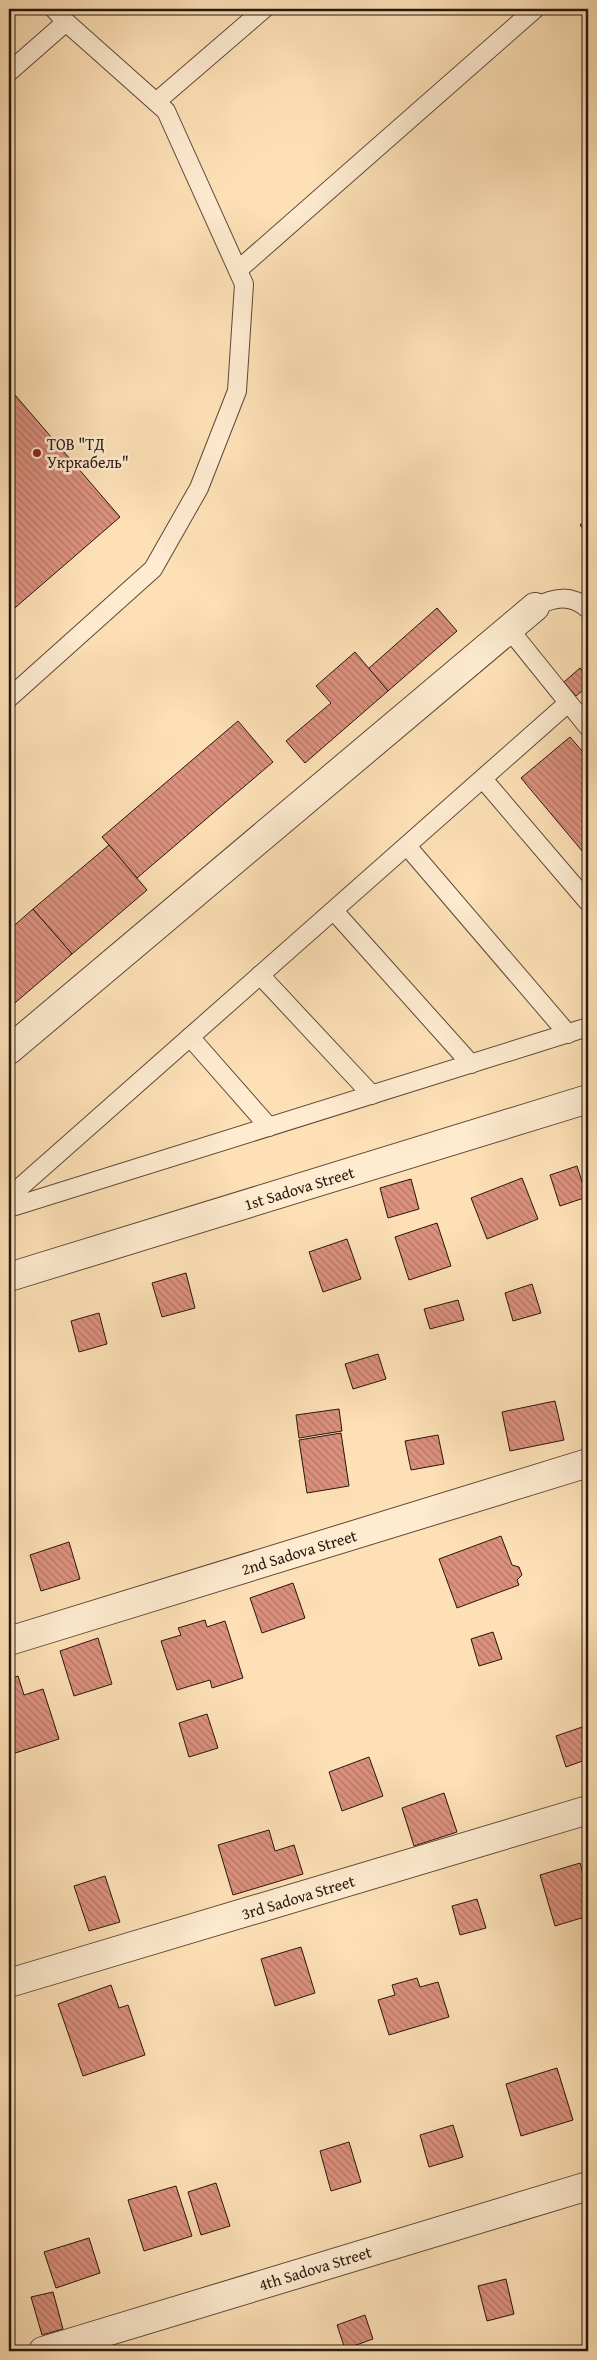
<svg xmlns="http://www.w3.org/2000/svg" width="597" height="2360" viewBox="0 0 597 2360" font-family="'Gentium Book Plus',serif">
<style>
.building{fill:url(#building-back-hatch);stroke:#29150d}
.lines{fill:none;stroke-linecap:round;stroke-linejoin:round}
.lane-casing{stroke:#5e4837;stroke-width:20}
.street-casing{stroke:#5e4837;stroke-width:30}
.lane{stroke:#feebd0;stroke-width:18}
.street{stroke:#feebd0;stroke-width:28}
.poi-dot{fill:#8f2418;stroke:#feebd0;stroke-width:2}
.labels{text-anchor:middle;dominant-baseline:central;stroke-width:5;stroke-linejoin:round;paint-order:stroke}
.poi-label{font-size:16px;fill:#29150d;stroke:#feebd0;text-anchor:start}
.street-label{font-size:16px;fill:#29150d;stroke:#feebd0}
</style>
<defs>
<pattern id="building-back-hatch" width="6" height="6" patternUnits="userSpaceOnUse" patternTransform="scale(1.25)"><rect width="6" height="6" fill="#dc917e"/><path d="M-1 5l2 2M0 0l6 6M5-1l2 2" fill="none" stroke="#b27566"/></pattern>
</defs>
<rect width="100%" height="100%" fill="#fde0b6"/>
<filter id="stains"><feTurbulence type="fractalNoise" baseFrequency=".004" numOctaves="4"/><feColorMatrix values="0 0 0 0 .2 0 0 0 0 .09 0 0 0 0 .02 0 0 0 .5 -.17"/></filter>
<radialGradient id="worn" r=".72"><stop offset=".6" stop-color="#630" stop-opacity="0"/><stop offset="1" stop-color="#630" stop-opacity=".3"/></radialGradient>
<g class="building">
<polygon points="9,388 120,517 9,613"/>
<polygon points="588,518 588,535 580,525"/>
<polygon points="437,608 457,631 388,691 368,669"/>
<polygon points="355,652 388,691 305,763 286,741 331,703 316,686"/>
<polygon points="580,668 588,677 588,686 576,696 564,682"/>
<polygon points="238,721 273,762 137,878 102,837"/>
<polygon points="570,737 588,758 588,858 521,778"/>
<polygon points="109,845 147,890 72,954 33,909"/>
<polygon points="33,909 72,954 9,1008 9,930"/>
<polygon points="577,1166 587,1197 560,1206 550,1175"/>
<polygon points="522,1178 538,1219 487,1239 471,1198"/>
<polygon points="411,1179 419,1209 388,1218 380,1188"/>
<polygon points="437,1223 451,1266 409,1280 395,1237"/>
<polygon points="347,1239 361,1279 323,1292 309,1252"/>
<polygon points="186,1273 195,1308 162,1317 152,1283"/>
<polygon points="532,1284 541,1313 513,1321 505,1293"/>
<polygon points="458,1300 464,1320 430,1329 424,1309"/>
<polygon points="99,1313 107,1344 79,1352 71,1321"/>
<polygon points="378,1354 386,1379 353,1389 345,1364"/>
<polygon points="555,1401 564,1440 510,1451 502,1412"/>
<polygon points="339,1409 342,1431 299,1438 296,1415"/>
<polygon points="341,1433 349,1486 307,1493 299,1440"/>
<polygon points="438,1435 444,1464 411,1470 405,1441"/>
<polygon points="501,1536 512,1565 519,1567 522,1575 517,1580 519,1585 457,1608 439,1559"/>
<polygon points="69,1542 80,1579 41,1591 30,1555"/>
<polygon points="293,1583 305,1618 262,1633 250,1598"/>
<polygon points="205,1620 207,1627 225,1621 243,1678 212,1688 210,1680 177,1690 161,1641 181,1635 178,1628"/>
<polygon points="493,1632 502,1659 479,1666 471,1639"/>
<polygon points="98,1638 112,1684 74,1696 60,1651"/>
<polygon points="18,1676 24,1695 43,1689 59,1739 9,1755 9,1679"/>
<polygon points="207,1714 218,1748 189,1757 179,1723"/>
<polygon points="588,1725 588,1759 566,1767 556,1736"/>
<polygon points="369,1757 383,1796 342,1811 329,1772"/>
<polygon points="444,1793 457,1832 414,1846 402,1808"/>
<polygon points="269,1830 275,1851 294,1845 303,1874 233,1895 218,1845"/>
<polygon points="580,1863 588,1890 588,1916 555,1926 540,1875"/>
<polygon points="105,1876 120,1922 89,1931 74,1886"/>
<polygon points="477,1899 486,1928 460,1935 452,1906"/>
<polygon points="301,1947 315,1993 275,2006 261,1959"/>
<polygon points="417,1978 420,1987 438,1982 449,2017 389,2035 378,2000 395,1995 392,1985"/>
<polygon points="111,1985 119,2008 128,2005 145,2055 83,2076 58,2004"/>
<polygon points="557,2068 573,2120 521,2136 506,2084"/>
<polygon points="453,2125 463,2157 429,2167 420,2135"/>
<polygon points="349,2142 361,2182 331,2191 320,2151"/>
<polygon points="216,2183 230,2226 201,2235 188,2192"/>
<polygon points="176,2186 192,2236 144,2251 128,2200"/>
<polygon points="89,2238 100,2273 56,2288 44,2252"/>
<polygon points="506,2279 514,2314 487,2321 478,2286"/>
<polygon points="53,2292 63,2329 42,2335 31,2297"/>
<polygon points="588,2308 588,2331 582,2310"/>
<polygon points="365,2315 373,2339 345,2349 337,2325"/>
</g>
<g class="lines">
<defs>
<g id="lane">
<polyline points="9,72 66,22"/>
<polyline points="156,102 264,9"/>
<polyline points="238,270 535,9"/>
<path d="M535 607C554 597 571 594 588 609"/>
<polyline points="509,629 588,727"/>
<polyline points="9,698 153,569 199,488 237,391 244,284 166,111 66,22 54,9"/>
<polyline points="483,779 588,902"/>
<polyline points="407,846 568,1034"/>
<polyline points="334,911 471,1064"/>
<polyline points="260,975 372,1095"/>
<polyline points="190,1037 269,1127"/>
<polyline points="9,1197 568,703"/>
<polyline points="9,1208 588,1027"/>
</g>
<g id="street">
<polyline points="9,1050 535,607"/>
<polyline points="9,1277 588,1099"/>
<polyline points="9,1641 588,1463"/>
<polyline points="9,1983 588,1810"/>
<polyline points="43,2351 588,2186"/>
</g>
</defs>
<use href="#lane" class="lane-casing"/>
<use href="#street" class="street-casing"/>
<use href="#lane" class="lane"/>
<use href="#street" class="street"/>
</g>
<circle class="poi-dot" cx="37" cy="453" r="5"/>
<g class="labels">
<g class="poi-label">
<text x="47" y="444">ТОВ "ТД<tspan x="47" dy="18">Укркабель"</tspan></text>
</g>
<g class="street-label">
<text transform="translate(299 1188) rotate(-17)">1st Sadova Street</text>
<text transform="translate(299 1552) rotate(-17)">2nd Sadova Street</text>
<text transform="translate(298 1897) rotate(-17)">3rd Sadova Street</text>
<text transform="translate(315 2268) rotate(-17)">4th Sadova Street</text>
</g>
</g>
<rect width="597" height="2360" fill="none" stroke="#fde0b6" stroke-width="30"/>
<rect x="10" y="10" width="577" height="2340" fill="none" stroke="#29150d" stroke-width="2.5"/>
<rect x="15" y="15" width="567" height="2330" fill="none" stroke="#29150d"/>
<rect width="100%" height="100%" filter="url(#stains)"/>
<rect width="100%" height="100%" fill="url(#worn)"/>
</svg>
